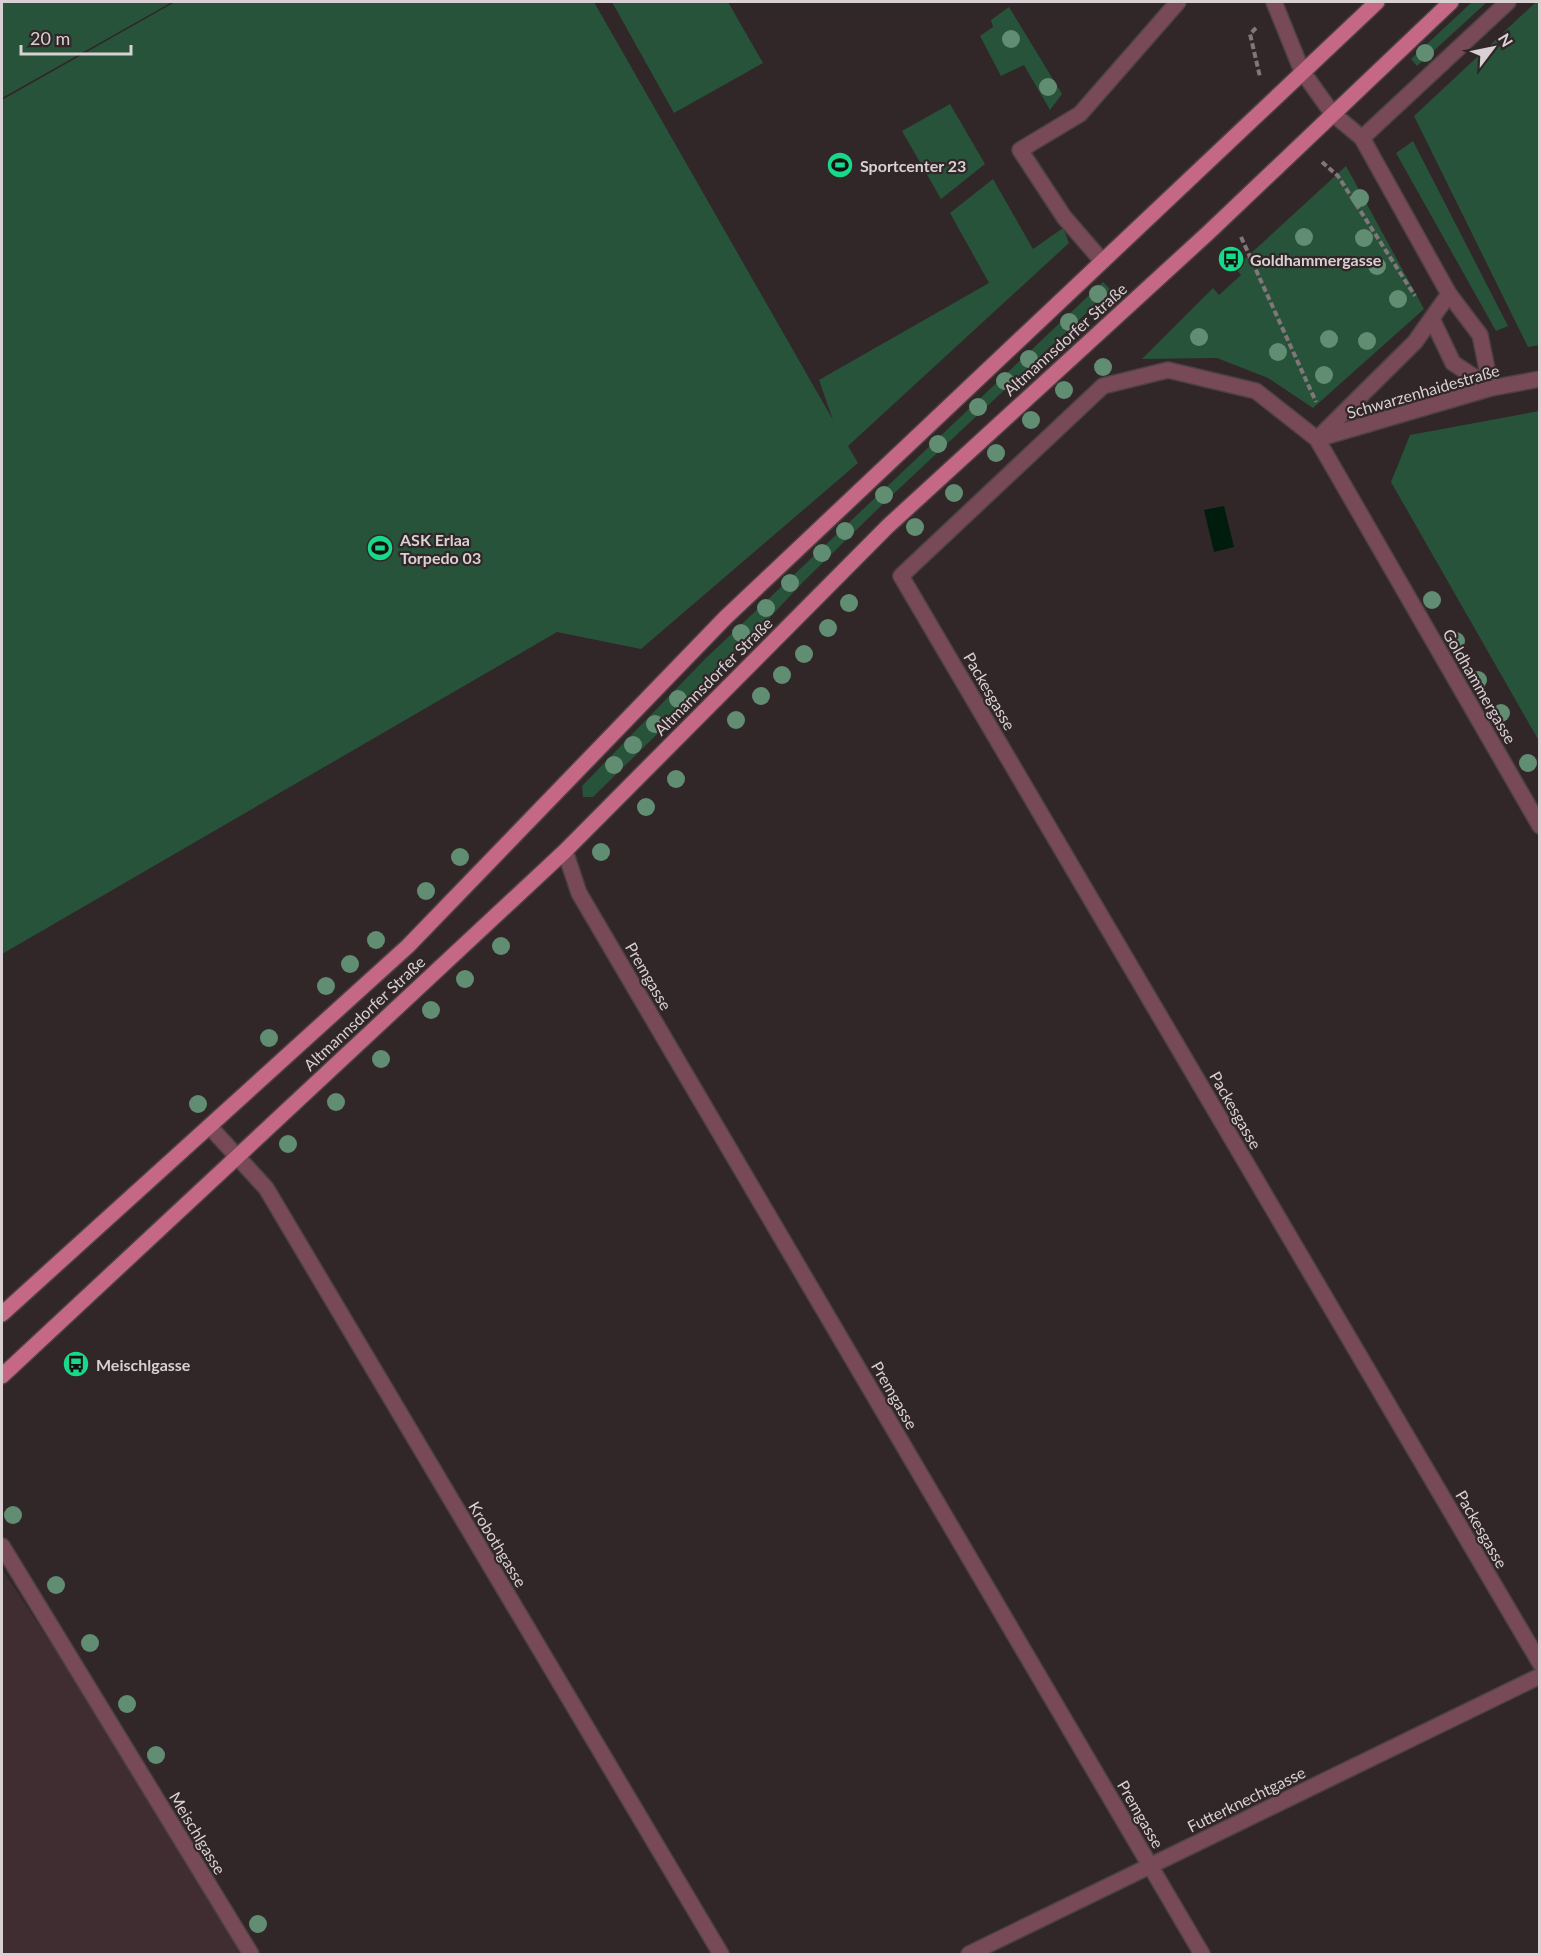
<svg xmlns="http://www.w3.org/2000/svg" width="1541" height="1956" viewBox="0 0 1541 1956" font-family="Lato,sans-serif">
<style>
.built{fill:#3f2d32}
.green{fill:#28533b}
.water{fill:#001c0c}
.lines{fill:none;stroke-linecap:round;stroke-linejoin:round}
.minor-casing{stroke:#4c4143;stroke-width:18}
.major-casing{stroke:#4c4143;stroke-width:18}
.path{stroke:#817779;stroke-width:4;stroke-dasharray:6 3;stroke-linecap:butt}
.minor{stroke:#784a57;stroke-width:15}
.major{stroke:#c46885;stroke-width:15}
.tree{fill:#618d72}
.labels{text-anchor:middle;dominant-baseline:central;stroke-width:4.5;stroke-linejoin:round;paint-order:stroke}
.poi-label{font-size:16px;font-weight:bold;fill:#d8d0d2;stroke:#312628;text-anchor:start}
.street-label{font-size:16px;fill:#d8d0d2;stroke:#312628}
</style>
<rect width="100%" height="100%" fill="#312628"/>
<polygon class="built" points="2,1569 255,1954 2,1954"/>
<g class="green">
<polygon points="2,2 172,2 2,98"/>
<polygon points="175,2 594,2 833,420 819,380 989,283 950,213 993,179 1033,249 1063,228 1069,243 848,446 858,463 641,649 557,632 2,954 2,100"/>
<polygon points="612,2 728,2 763,63 674,113"/>
<polygon points="1472,2 1487,2 1417,66 1411,59"/>
<polygon points="1536,2 1540,2 1540,345 1528,347 1414,116"/>
<polygon points="1009,7 1062,94 1050,110 1024,65 1001,76 980,36 993,27 991,20"/>
<polygon points="950,104 985,164 941,199 902,131"/>
<polygon points="1413,141 1508,326 1496,331 1396,153"/>
<polygon points="1346,166 1424,309 1313,408 1268,378 1217,358 1142,359 1213,288 1219,295 1241,275 1235,268"/>
<polygon points="1103,282 1111,290 887,500 804,581 697,695 593,797 583,797 582,786 706,658"/>
<polygon points="1539,411 1540,411 1539,741 1391,482 1410,435"/>
</g>
<polygon class="water" points="1224,506 1234,547 1214,552 1204,510"/>
<g class="lines">
<defs>
<g id="minor">
<polyline points="1274,2 1302,71 1332,113 1362,138 1449,294 1480,335 1491,388"/>
<polyline points="1362,138 1508,2"/>
<polyline points="1102,261 1064,217 1020,150 1080,114 1178,2"/>
<polyline points="1432,319 1453,363 1491,388"/>
<polyline points="1319,437 1415,342 1449,294"/>
<polyline points="1317,439 1491,388 1540,379"/>
<polyline points="1540,826 1317,439 1256,391 1168,370 1103,386 901,576 1540,1663"/>
<polyline points="565,851 579,893 1202,1954"/>
<polyline points="210,1127 266,1188 721,1954"/>
<polyline points="2,1546 251,1954"/>
<polyline points="969,1954 1540,1676"/>
</g>
<g id="major">
<polyline points="2,1314 408,946 725,618 1377,2"/>
<polyline points="2,1376 565,851 888,526 1208,233 1451,2"/>
</g>
</defs>
<use href="#minor" class="minor-casing"/>
<use href="#major" class="major-casing"/>
<g class="path">
<polyline points="1256,28 1250,34 1260,77"/>
<polyline points="1322,162 1338,176 1415,296"/>
<polyline points="1241,237 1316,402"/>
</g>
<use href="#minor" class="minor"/>
<use href="#major" class="major"/>
</g>
<g class="tree">
<circle cx="1011" cy="39" r="9"/>
<circle cx="1425" cy="53" r="9"/>
<circle cx="1048" cy="87" r="9"/>
<circle cx="1360" cy="198" r="9"/>
<circle cx="1304" cy="237" r="9"/>
<circle cx="1364" cy="238" r="9"/>
<circle cx="1377" cy="266" r="9"/>
<circle cx="1098" cy="294" r="9"/>
<circle cx="1398" cy="299" r="9"/>
<circle cx="1069" cy="322" r="9"/>
<circle cx="1199" cy="337" r="9"/>
<circle cx="1329" cy="339" r="9"/>
<circle cx="1367" cy="341" r="9"/>
<circle cx="1278" cy="352" r="9"/>
<circle cx="1029" cy="359" r="9"/>
<circle cx="1103" cy="367" r="9"/>
<circle cx="1324" cy="375" r="9"/>
<circle cx="1005" cy="381" r="9"/>
<circle cx="1064" cy="390" r="9"/>
<circle cx="978" cy="407" r="9"/>
<circle cx="1031" cy="420" r="9"/>
<circle cx="938" cy="444" r="9"/>
<circle cx="996" cy="453" r="9"/>
<circle cx="954" cy="493" r="9"/>
<circle cx="884" cy="495" r="9"/>
<circle cx="915" cy="527" r="9"/>
<circle cx="845" cy="531" r="9"/>
<circle cx="822" cy="553" r="9"/>
<circle cx="790" cy="583" r="9"/>
<circle cx="1432" cy="600" r="9"/>
<circle cx="849" cy="603" r="9"/>
<circle cx="766" cy="608" r="9"/>
<circle cx="828" cy="628" r="9"/>
<circle cx="741" cy="633" r="9"/>
<circle cx="1456" cy="641" r="9"/>
<circle cx="804" cy="654" r="9"/>
<circle cx="782" cy="675" r="9"/>
<circle cx="1478" cy="680" r="9"/>
<circle cx="761" cy="696" r="9"/>
<circle cx="678" cy="699" r="9"/>
<circle cx="1501" cy="713" r="9"/>
<circle cx="736" cy="720" r="9"/>
<circle cx="655" cy="724" r="9"/>
<circle cx="633" cy="745" r="9"/>
<circle cx="1528" cy="763" r="9"/>
<circle cx="614" cy="765" r="9"/>
<circle cx="676" cy="779" r="9"/>
<circle cx="646" cy="807" r="9"/>
<circle cx="601" cy="852" r="9"/>
<circle cx="460" cy="857" r="9"/>
<circle cx="426" cy="891" r="9"/>
<circle cx="376" cy="940" r="9"/>
<circle cx="501" cy="946" r="9"/>
<circle cx="350" cy="964" r="9"/>
<circle cx="465" cy="979" r="9"/>
<circle cx="326" cy="986" r="9"/>
<circle cx="431" cy="1010" r="9"/>
<circle cx="269" cy="1038" r="9"/>
<circle cx="381" cy="1059" r="9"/>
<circle cx="336" cy="1102" r="9"/>
<circle cx="198" cy="1104" r="9"/>
<circle cx="288" cy="1144" r="9"/>
<circle cx="13" cy="1515" r="9"/>
<circle cx="56" cy="1585" r="9"/>
<circle cx="90" cy="1643" r="9"/>
<circle cx="127" cy="1704" r="9"/>
<circle cx="156" cy="1755" r="9"/>
<circle cx="258" cy="1924" r="9"/>
</g>
<defs>
<symbol id="stadium-disc" viewBox="-11 -11 22 22"><circle r="9.5" fill="#18d989" stroke="#312628"/><path d="M0-5a6.5 5 0 1 0 0 10a6.5 5 0 1 0 0-10ZM-3.5-1.8h7v3.6h-7Z" fill="#111"/></symbol>
<symbol id="bus-disc" viewBox="-11 -11 22 22"><circle r="9.5" fill="#18d989" stroke="#312628"/><path d="M-5-6H5V4H4V6H2V4H-2V6H-4V4H-5ZM-3.5-4V0h7V-4ZM-3.5 1.2v1.5H-2V1.2ZM2 1.2v1.5H3.5V1.2Z" fill="#111"/></symbol>
</defs>
<g fill-rule="evenodd">
<use href="#stadium-disc" x="825" y="150" width="30" height="30"/>
<use href="#bus-disc" x="1216" y="244" width="30" height="30"/>
<use href="#stadium-disc" x="365" y="533" width="30" height="30"/>
<use href="#bus-disc" x="61" y="1349" width="30" height="30"/>
</g>
<g class="labels">
<g class="poi-label">
<text x="860" y="165">Sportcenter 23</text>
<text x="1250" y="259">Goldhammergasse</text>
<text x="400" y="539">ASK Erlaa<tspan x="400" dy="18">Torpedo 03</tspan></text>
<text x="96" y="1364">Meischlgasse</text>
</g>
<g class="street-label">
<text transform="translate(1065 339) rotate(-42)">Altmannsdorfer Straße</text>
<text transform="translate(1423 391) rotate(-16)">Schwarzenhaidestraße</text>
<text transform="translate(713 676) rotate(-45)">Altmannsdorfer Straße</text>
<text transform="translate(1480 686) rotate(60)">Goldhammergasse</text>
<text transform="translate(990 691) rotate(60)">Packesgasse</text>
<text transform="translate(649 976) rotate(60)">Premgasse</text>
<text transform="translate(364 1013) rotate(-43)">Altmannsdorfer Straße</text>
<text transform="translate(1236 1110) rotate(60)">Packesgasse</text>
<text transform="translate(895 1395) rotate(60)">Premgasse</text>
<text transform="translate(1482 1529) rotate(60)">Packesgasse</text>
<text transform="translate(498 1544) rotate(59)">Krobothgasse</text>
<text transform="translate(1246 1799) rotate(-26)">Futterknechtgasse</text>
<text transform="translate(1141 1814) rotate(60)">Premgasse</text>
<text transform="translate(198 1833) rotate(59)">Meischlgasse</text>
</g>
</g>
<rect width="1541" height="1956" fill="none" stroke="#d8d0d2" stroke-width="6"/>
<g transform="translate(1493 48) rotate(58)" stroke="#312628" stroke-width="4.5" paint-order="stroke">
<path d="M0-4.5L10 22L0 15L-10 22Z" fill="#d8d0d2"/>
<text y="-9" font-size="16" font-weight="bold" text-anchor="middle" fill="#d8d0d2">N</text>
</g>
<path d="M21 45v9h110v-9" fill="none" stroke="#d8d0d2" stroke-width="3"/>
<text x="30" y="45" font-size="18" fill="#d8d0d2" stroke="#312628" stroke-width="4.5" paint-order="stroke">20 m</text>
</svg>
